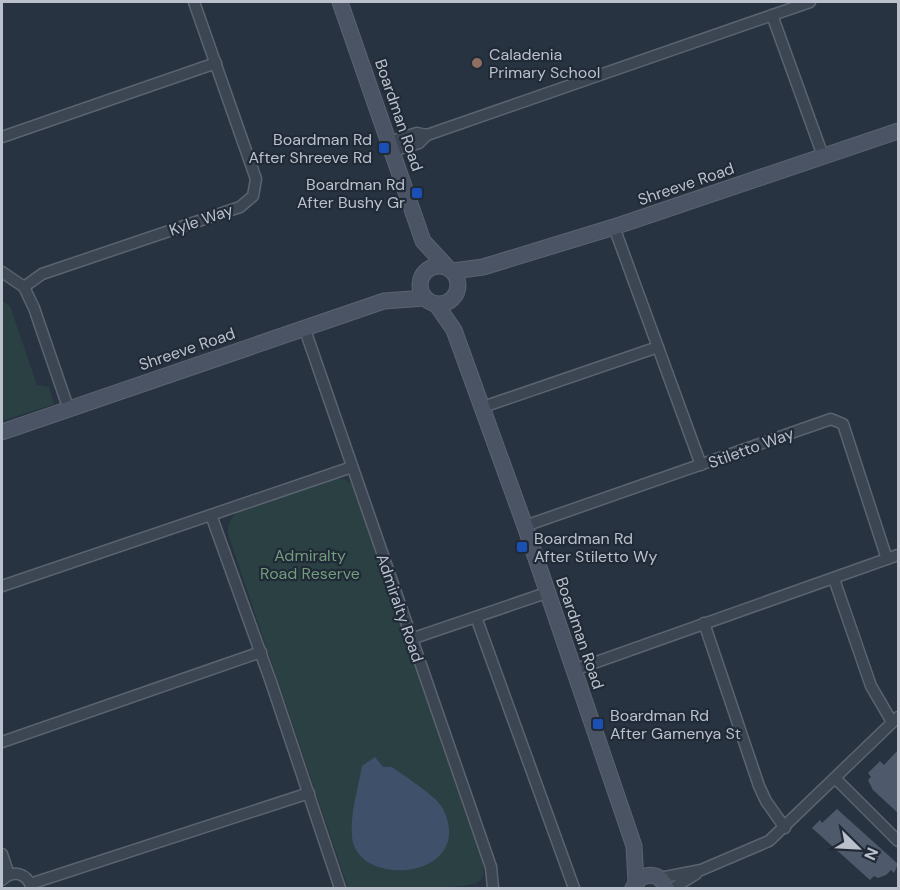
<svg xmlns="http://www.w3.org/2000/svg" width="900" height="890" viewBox="0 0 900 890" font-family="'DM Sans',sans-serif">
<style>
.green{fill:#2a4043}
.water{fill:#3f506a}
.building{fill:#4e5a6b}
.lines{fill:none;stroke-linecap:round;stroke-linejoin:round}
.street-casing{stroke:#5b636f;stroke-width:13}
.secondary-casing{stroke:#5b636f;stroke-width:17}
.street{stroke:#3c4552;stroke-width:10}
.secondary{stroke:#4b5465;stroke-width:15}
.education-dot{fill:#8d6e63;stroke:#212a37;stroke-width:2}
.transit-dot{fill:#1a4fb4;stroke:#212a37;stroke-width:2}
.labels{text-anchor:middle;dominant-baseline:central;stroke-width:4.5;stroke-linejoin:round;paint-order:stroke}
.poi-label{font-size:16px;fill:#bac0cc;stroke:#212a37;text-anchor:start}
.street-label{font-size:16px;fill:#bac0cc;stroke:#212a37}
.park-label{font-size:16px;fill:#729c7c;stroke:#212a37}
</style>
<rect width="100%" height="100%" fill="#283342"/>
<g class="green">
<polygon points="2,301 10,306 37,385 49,387 54,404 2,421"/>
<path d="M336 479H345L358 489 483 862C484 870 485 879 477 883 455 890 376 888 348 888L228 534C228 523 230 518 239 511Z"/>
</g>
<path class="water" d="M375 757 383 767H392C404 776 435 795 442 807 478 875 367 890 353 843 348 819 358 790 362 766Z"/>
<g class="building">
<polygon points="898,750 898,813 873,790 868,780 871,777 868,773 880,761 884,765"/>
<polygon points="837,809 898,864 894,873 891,870 886,875 878,878 874,876 870,880 812,828 820,820 822,823"/>
</g>
<g class="lines">
<defs>
<g id="street">
<polyline points="772,15 823,156"/>
<polyline points="2,137 216,63"/>
<polyline points="389,142 417,133 427,135"/>
<polyline points="392,151 419,143 427,135 810,2"/>
<polyline points="614,227 701,465"/>
<polyline points="2,272 24,287 34,308 69,410"/>
<polyline points="24,287 42,274 240,207 253,196 256,179 194,2"/>
<polyline points="304,327 491,867 493,888"/>
<polyline points="483,407 658,347"/>
<polyline points="211,515 271,682 340,888"/>
<polyline points="525,526 831,419 843,424 887,559"/>
<polyline points="834,579 871,686 892,722"/>
<polyline points="2,586 352,467"/>
<polyline points="476,617 574,888"/>
<polyline points="704,623 759,786 766,801 785,828"/>
<polyline points="411,639 546,593"/>
<polyline points="574,670 898,555"/>
<polyline points="2,742 261,652"/>
<polyline points="836,779 898,841"/>
<polyline points="2,854 9,875"/>
<polyline points="660,878 701,870 769,841 898,717"/>
<path d="M2 880C13 869 27 873 32 888"/>
<polyline points="30,884 309,793"/>
<polyline points="673,888 696,874"/>
</g>
<g id="secondary">
<polyline points="340,2 423,241 447,267"/>
<circle cx="439" cy="285" r="19"/>
<polyline points="453,271 483,267 614,227 898,131"/>
<polyline points="436,304 454,330 525,526 634,846 636,882"/>
<polyline points="2,432 384,301 425,298"/>
<path d="M633 888 640 878C652 872 662 876 666 888"/>
</g>
</defs>
<use href="#street" class="street-casing"/>
<use href="#secondary" class="secondary-casing"/>
<use href="#street" class="street"/>
<use href="#secondary" class="secondary"/>
</g>
<circle class="education-dot" cx="477" cy="63" r="6"/>
<g class="transit-dot">
<rect x="378" y="142" width="12" height="12" rx="3"/>
<rect x="411" y="187" width="12" height="12" rx="3"/>
<rect x="516" y="541" width="12" height="12" rx="3"/>
<rect x="592" y="718" width="12" height="12" rx="3"/>
</g>
<g class="labels">
<g class="poi-label">
<text x="489" y="54">Caladenia<tspan x="489" dy="18">Primary School</tspan></text>
<text x="372" y="139" text-anchor="end">Boardman Rd<tspan x="372" dy="18">After Shreeve Rd</tspan></text>
<text x="405" y="184" text-anchor="end">Boardman Rd<tspan x="405" dy="18">After Bushy Gr</tspan></text>
<text x="534" y="538">Boardman Rd<tspan x="534" dy="18">After Stiletto Wy</tspan></text>
<text x="610" y="715">Boardman Rd<tspan x="610" dy="18">After Gamenya St</tspan></text>
</g>
<g class="street-label">
<text transform="translate(399 115) rotate(71)">Boardman Road</text>
<text transform="translate(686 184) rotate(-19)">Shreeve Road</text>
<text transform="translate(201 220) rotate(-19)">Kyle Way</text>
<text transform="translate(187 349) rotate(-19)">Shreeve Road</text>
<text transform="translate(751 448) rotate(-20)">Stiletto Way</text>
<text transform="translate(400 608) rotate(71)">Admiralty Road</text>
<text transform="translate(580 633) rotate(71)">Boardman Road</text>
</g>
<g class="park-label">
<text x="310" y="555">Admiralty<tspan x="310" dy="18">Road Reserve</tspan></text>
</g>
</g>
<rect width="900" height="890" fill="none" stroke="#bac0cc" stroke-width="6"/>
<g transform="translate(858 848) rotate(114)" stroke="#212a37" stroke-width="4.5" paint-order="stroke">
<path d="M0-4.5L10 22L0 15L-10 22Z" fill="#bac0cc"/>
<text y="-9" font-size="16" font-weight="bold" text-anchor="middle" fill="#bac0cc">N</text>
</g>
</svg>
